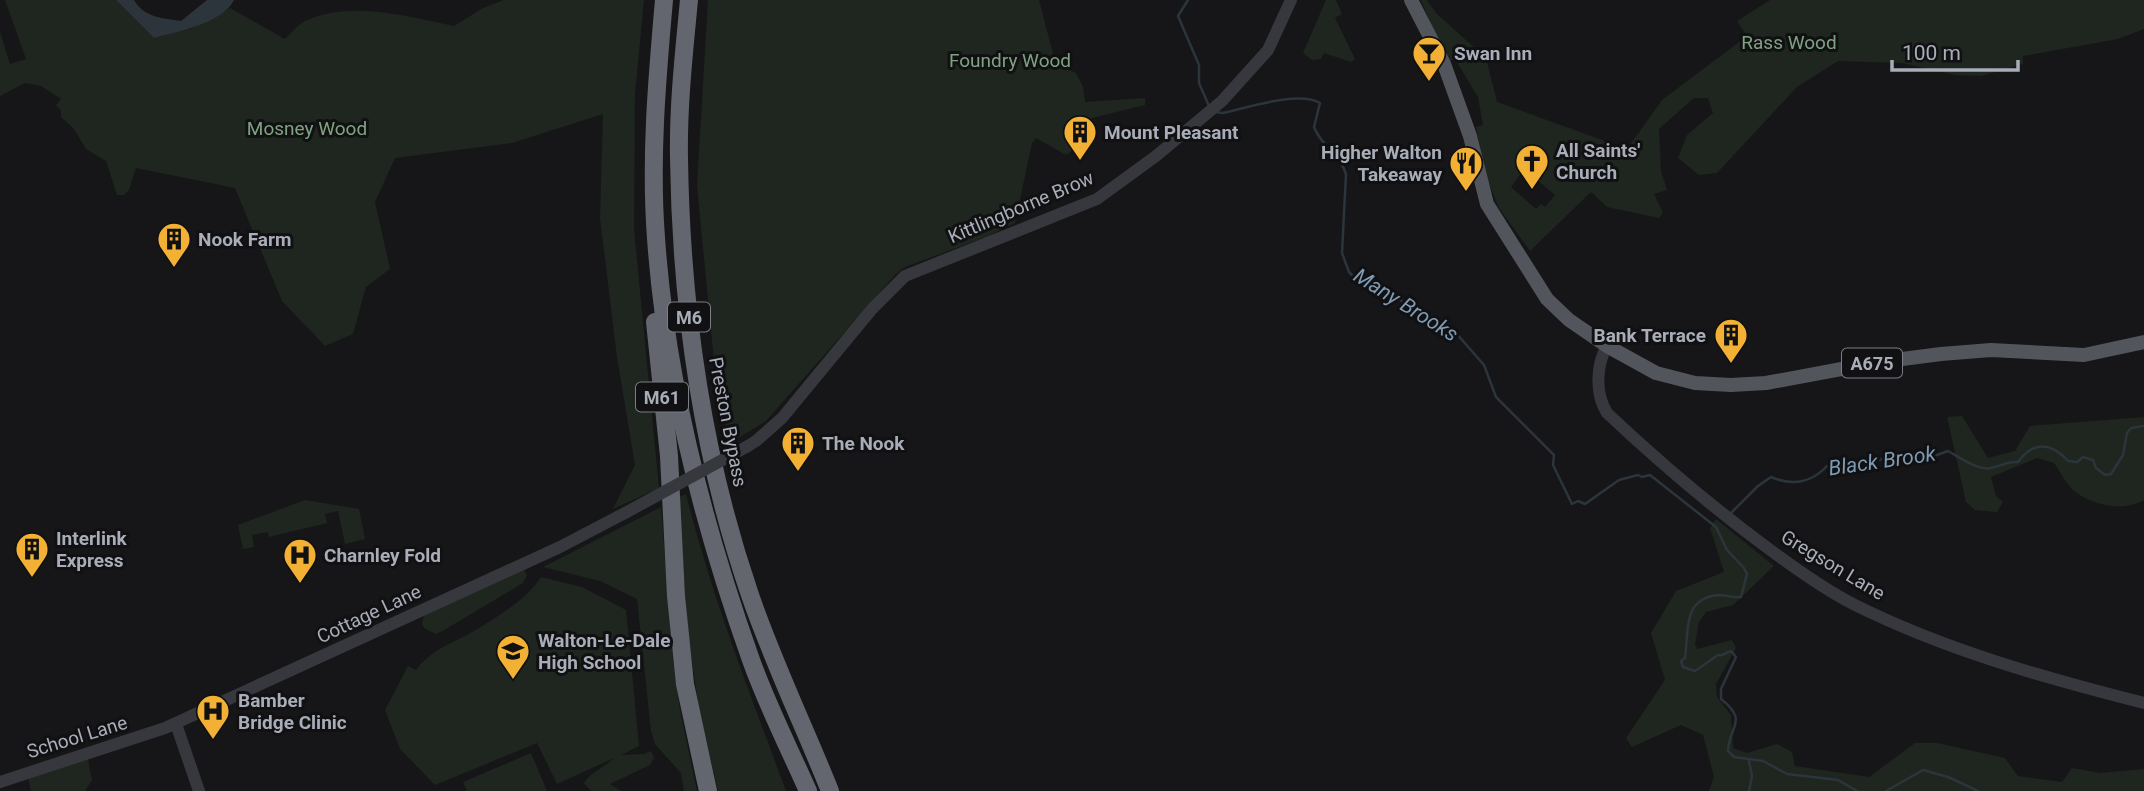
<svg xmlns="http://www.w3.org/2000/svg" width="2144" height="791" viewBox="0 0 2144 791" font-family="Roboto,sans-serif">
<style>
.green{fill:#1e261f;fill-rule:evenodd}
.water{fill:#2c353c}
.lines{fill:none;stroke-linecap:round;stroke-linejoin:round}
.stream{stroke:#2c353c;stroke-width:2.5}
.tertiary{stroke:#37383d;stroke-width:12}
.primary{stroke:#53555c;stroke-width:14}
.motorway{stroke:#63666e;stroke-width:18}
.tertiary-bridge{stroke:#37383d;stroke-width:12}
.labels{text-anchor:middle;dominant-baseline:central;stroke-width:6;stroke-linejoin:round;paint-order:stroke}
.shield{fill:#111113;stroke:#7b7e86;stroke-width:2}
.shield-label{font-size:18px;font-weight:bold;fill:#a8adb8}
.park-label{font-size:19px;fill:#7fa381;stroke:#111113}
.poi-label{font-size:19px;font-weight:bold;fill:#a8adb8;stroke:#111113;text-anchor:start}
.street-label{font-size:19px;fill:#a8adb8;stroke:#111113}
.water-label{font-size:21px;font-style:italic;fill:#7f9bb3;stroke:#111113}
</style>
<rect width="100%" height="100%" fill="#161618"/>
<g class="green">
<path d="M5 0H116L154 38 193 28 230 8 285 39C291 33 298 25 305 21 350 0 407 16 454 26L483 8 504 0H644L635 94 634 229 659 488 613 509 635 465 617 357 600 218 603 114 512 143 395 158 375 202 390 269 366 287 353 334 325 346 282 301 235 188 136 168 129 190 124 195H117L106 161 86 149 74 129 61 117V111L56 105 61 99 41 86 25 83 0 96V32L10 64 26 59Z"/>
<polygon points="708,0 1039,0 1056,65 1076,73 1083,87 1085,102 1145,98 1145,105 1092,118 1071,132 1078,147 1066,155 1036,138 1032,143 1015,223 986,237 905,267 896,274 766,421 730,443 717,392 697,186"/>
<polygon points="1326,0 1336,0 1342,14 1335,18 1355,59 1351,62 1324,53 1321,59 1312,60 1303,53"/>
<path d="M1421 0H1427L1437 14 1486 58 1497 102 1627 149 1662 100 1747 36 1737 21 1770 0H2144V29L2118 39 2023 56V64L1981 76 1955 75 1902 63 1838 61 1797 87 1717 173 1699 175 1678 158 1687 135 1713 113 1708 98H1694L1659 129 1661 171 1667 190 1654 194 1663 213 1659 218 1607 207 1591 192 1530 251 1499 208 1486 176 1476 127 1483 125 1478 97 1455 59 1446 62ZM1524 169 1555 195 1545 207 1541 204 1536 209 1511 187Z"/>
<path d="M1962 416 1988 458 2015 451 2030 426 2144 417V500C2123 512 2094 506 2074 491 2066 484 2060 471 2054 463L2037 458 1991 477 1996 496 2003 502 1997 512 1975 510 1966 502 1947 417Z"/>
<path d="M686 494C711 595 750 693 786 791H718L699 709 687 627 679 497Z"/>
<polygon points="305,500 359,509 365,539 345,544 338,511 325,514 327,523 269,537 268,532 252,535 254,547 243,549 238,525"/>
<polygon points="661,507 673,660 680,710 697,791 684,791 681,773 655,744 651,731 637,599 600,581 543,567"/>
<polygon points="1716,519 1774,566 1733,605 1706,612 1699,622 1695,644 1697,649 1732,640 1736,648 1716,684 1717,697 1731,715 1733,748 1747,753 1777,744 1792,752 1795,766 1869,777 1915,743 1937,743 2005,758 2018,776 2062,782 2072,768 2100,773 2144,769 2144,791 1709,791 1714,777 1703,735 1681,725 1632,747 1626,738 1665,680 1651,633 1676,591 1724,572 1710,528"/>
<polygon points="524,570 527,575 523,583 446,629 436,634 424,628 422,623 424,615"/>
<path d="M541 577 582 587 626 610 639 746 621 755 644 754 651 751 654 758 650 765 610 784 621 791H591L584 783C591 772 605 767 614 758L557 784 537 743 435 785 400 749 385 710 408 666 416 670C432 649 451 644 474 631 497 617 526 600 541 577Z"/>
<polygon points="531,753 547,791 467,791 463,782"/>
<polygon points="88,759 92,780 85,791 31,791 28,778"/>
</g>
<path class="water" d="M116 0H134C144 18 163 18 181 21L207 0H234C223 23 177 32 154 38Z"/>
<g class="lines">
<g class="stream">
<polyline points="1188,0 1178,16 1199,65 1199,83 1209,106"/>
<path d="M1216 112 1223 113C1247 108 1299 90 1320 103L1314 127C1321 146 1341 156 1346 174L1342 253 1349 272 1358 281 1411 305 1449 325 1484 365 1496 397 1554 455 1553 465 1572 504 1578 501 1585 504 1619 480 1638 475 1642 477 1650 475 1716 527 1727 550 1744 568 1747 574 1741 597C1733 598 1726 595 1718 595 1682 599 1689 630 1685 658L1681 661 1683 667 1695 671 1718 655H1722L1731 651 1736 657 1721 689V699C1749 721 1729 726 1728 751L1734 757 1763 761 1787 774 1838 780 1857 791"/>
<path d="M1731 513 1758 486 1771 477C1792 486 1811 483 1827 466L1839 468 1855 467 1888 457 1898 460 1915 457 1926 459 1948 451C1959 457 1978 471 1991 468 2001 466 2007 461 2018 462 2034 440 2052 443 2068 461L2077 462 2083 457 2093 460 2096 468 2105 475 2111 474 2123 455 2127 433 2131 428 2144 426"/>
<polyline points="1749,761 1752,776 1749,791"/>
<polyline points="1886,791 1923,770 1948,777 1978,791"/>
</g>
<g class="tertiary">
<path d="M1607 346C1596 365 1595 394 1607 413 1658 461 1712 507 1769 549 1796 569 1824 589 1853 604 1945 650 2045 678 2144 703"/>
<polyline points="748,446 756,441 782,418 872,309 905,276 1097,199 1156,156 1222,101 1268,50 1291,0"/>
<polyline points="176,724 199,791"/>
<polyline points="0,782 165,728 560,547 625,513"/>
</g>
<polyline class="primary" points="1411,0 1444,64 1470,136 1487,204 1547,299 1569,320 1607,346 1656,373 1695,383 1731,385 1766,383 1879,362 1941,354 1991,350 2084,355 2144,342"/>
<g class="motorway">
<path d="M664 0C657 79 650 159 656 238 666 381 703 525 751 660 767 705 789 748 808 791"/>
<path d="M689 0C684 53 678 106 679 158 681 306 702 455 750 595 773 662 804 726 830 791"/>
<polyline points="655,322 669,456 676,596 685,684 708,791"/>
</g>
<polyline class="tertiary-bridge" points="625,513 748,446"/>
</g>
<defs>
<symbol id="bar-pin" viewBox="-11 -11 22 30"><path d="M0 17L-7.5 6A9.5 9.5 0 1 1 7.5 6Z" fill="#f2b134" stroke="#111113"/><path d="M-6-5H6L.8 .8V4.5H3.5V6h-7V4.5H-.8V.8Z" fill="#111"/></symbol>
<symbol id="building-pin" viewBox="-11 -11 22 30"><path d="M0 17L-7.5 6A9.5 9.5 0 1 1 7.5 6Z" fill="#f2b134" stroke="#111113"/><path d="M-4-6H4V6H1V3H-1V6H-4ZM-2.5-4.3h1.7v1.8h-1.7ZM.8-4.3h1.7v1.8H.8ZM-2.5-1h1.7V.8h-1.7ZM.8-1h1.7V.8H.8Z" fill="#111"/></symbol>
<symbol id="church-pin" viewBox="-11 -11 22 30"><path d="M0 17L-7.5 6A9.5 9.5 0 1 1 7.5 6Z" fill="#f2b134" stroke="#111113"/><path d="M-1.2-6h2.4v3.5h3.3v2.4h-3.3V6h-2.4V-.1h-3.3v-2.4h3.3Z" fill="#111"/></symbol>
<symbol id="restaurant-pin" viewBox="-11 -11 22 30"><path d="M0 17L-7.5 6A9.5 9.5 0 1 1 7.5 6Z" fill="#f2b134" stroke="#111113"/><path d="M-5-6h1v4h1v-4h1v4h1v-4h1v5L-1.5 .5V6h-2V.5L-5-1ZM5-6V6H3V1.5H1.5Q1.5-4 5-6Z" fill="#111"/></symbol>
<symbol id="hospital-pin" viewBox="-11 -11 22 30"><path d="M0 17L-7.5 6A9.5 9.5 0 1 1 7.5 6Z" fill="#f2b134" stroke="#111113"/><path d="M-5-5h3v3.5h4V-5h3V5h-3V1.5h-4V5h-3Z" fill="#111"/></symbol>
<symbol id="school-pin" viewBox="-11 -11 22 30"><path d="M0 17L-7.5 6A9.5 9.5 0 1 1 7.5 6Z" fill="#f2b134" stroke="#111113"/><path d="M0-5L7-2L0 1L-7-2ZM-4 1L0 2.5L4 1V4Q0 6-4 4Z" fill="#111"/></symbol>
</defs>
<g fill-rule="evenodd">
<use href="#bar-pin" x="1410" y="34" width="38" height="52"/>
<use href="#building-pin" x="1061" y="113" width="38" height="52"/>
<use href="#church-pin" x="1513" y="142" width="38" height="52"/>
<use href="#restaurant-pin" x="1447" y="144" width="38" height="52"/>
<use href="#building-pin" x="155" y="220" width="38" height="52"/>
<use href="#building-pin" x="1712" y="316" width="38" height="52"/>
<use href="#building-pin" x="779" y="424" width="38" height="52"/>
<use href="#building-pin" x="13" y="530" width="38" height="52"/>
<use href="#hospital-pin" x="281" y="536" width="38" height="52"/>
<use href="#school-pin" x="494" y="632" width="38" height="52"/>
<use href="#hospital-pin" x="194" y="692" width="38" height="52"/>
</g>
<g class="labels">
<g class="shield">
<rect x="668" y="302.5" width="42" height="29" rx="5"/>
<rect x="1842" y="348.5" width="60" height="29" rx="5"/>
<rect x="636" y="382.5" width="52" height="29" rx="5"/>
</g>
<g class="shield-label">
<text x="689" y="317">M6</text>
<text x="1872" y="363">A675</text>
<text x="662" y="397">M61</text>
</g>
<g class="park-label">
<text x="1789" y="42">Rass Wood</text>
<text x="1010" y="60">Foundry Wood</text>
<text x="307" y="128">Mosney Wood</text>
</g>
<g class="poi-label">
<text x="1454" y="53">Swan Inn</text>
<text x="1104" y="132">Mount Pleasant</text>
<text x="1556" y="150">All Saints'<tspan x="1556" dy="22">Church</tspan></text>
<text x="1442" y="152" text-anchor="end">Higher Walton<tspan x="1442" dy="22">Takeaway</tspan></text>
<text x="198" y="239">Nook Farm</text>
<text x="1706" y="335" text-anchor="end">Bank Terrace</text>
<text x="822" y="443">The Nook</text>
<text x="56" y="538">Interlink<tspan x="56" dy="22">Express</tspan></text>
<text x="324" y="555">Charnley Fold</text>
<text x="538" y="640">Walton-Le-Dale<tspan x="538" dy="22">High School</tspan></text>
<text x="238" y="700">Bamber<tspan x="238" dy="22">Bridge Clinic</tspan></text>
</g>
<g class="street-label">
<text transform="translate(1021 207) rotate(-23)">Kittlingborne Brow</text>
<text transform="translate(728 422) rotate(79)">Preston Bypass</text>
<text transform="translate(1833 565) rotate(31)">Gregson Lane</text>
<text transform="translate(369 614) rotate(-25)">Cottage Lane</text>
<text transform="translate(77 737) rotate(-17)">School Lane</text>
</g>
<g class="water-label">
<text transform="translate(1406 305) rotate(32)">Many Brooks</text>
<text transform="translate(1882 461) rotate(-8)">Black Brook</text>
</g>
</g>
<path d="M1892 60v10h126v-10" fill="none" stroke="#a8adb8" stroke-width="3.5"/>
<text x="1902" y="60" font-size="21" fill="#a8adb8" stroke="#111113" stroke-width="5" paint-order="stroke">100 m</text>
</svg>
